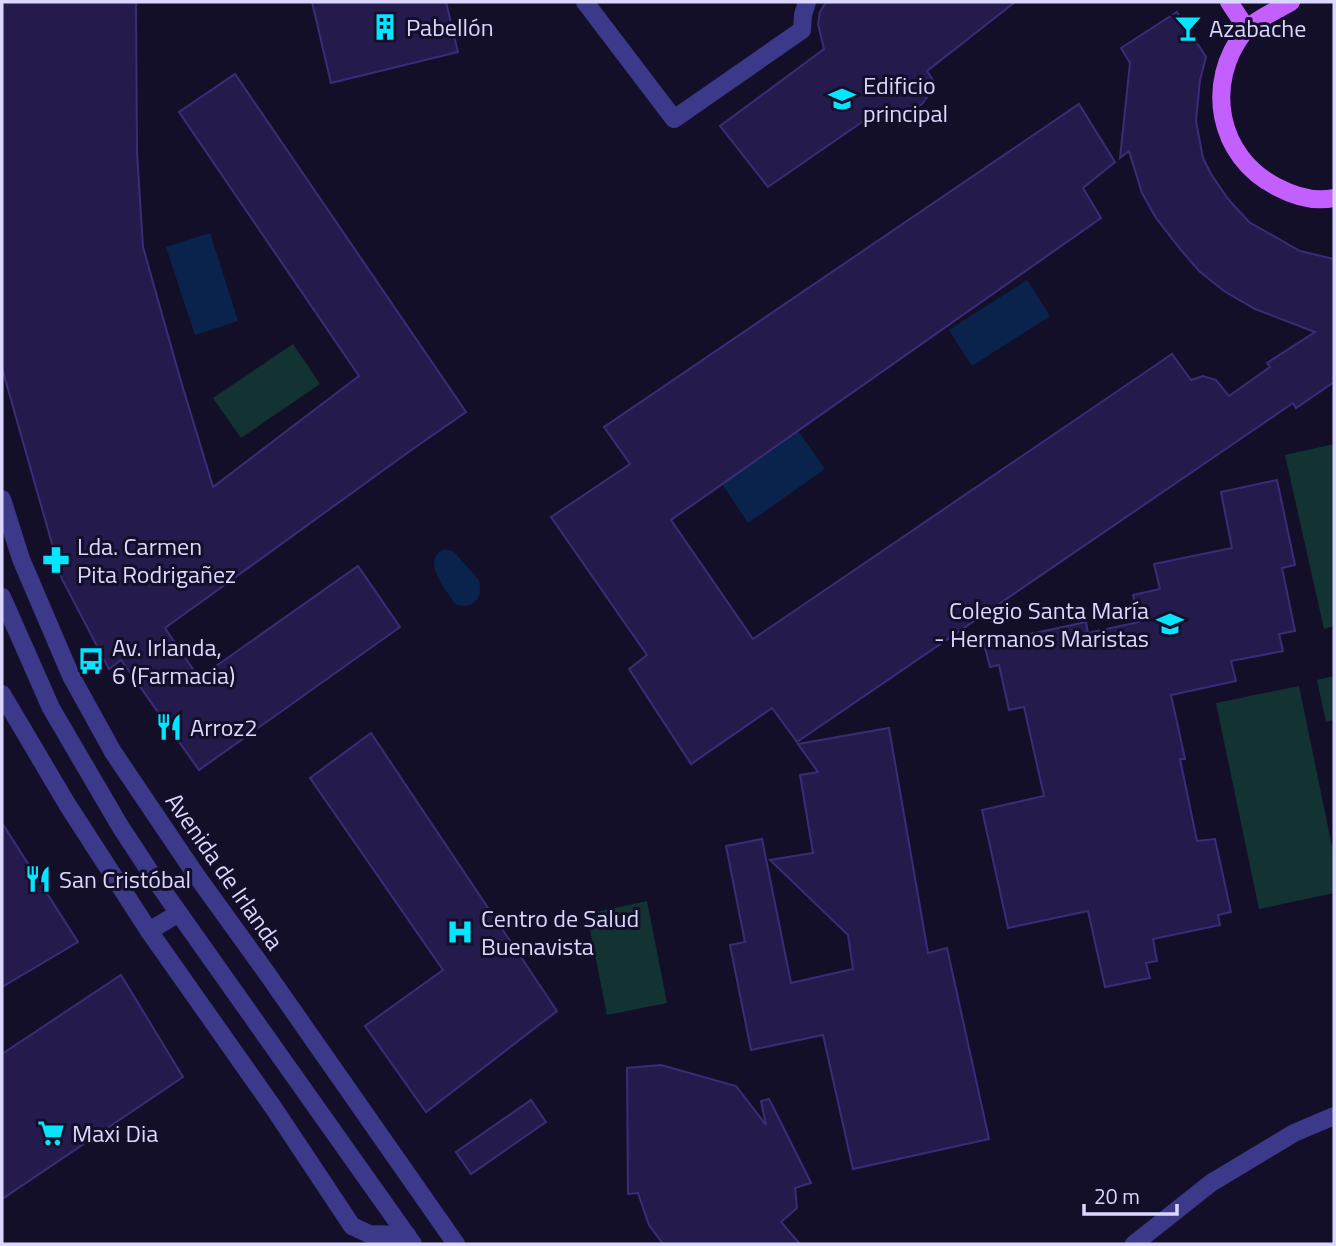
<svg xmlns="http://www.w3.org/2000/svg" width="1336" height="1246" viewBox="0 0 1336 1246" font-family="'Titillium Web',sans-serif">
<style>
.green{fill:#123332}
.water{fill:#0a234d}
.building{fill:#241a4b;stroke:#3b2c77;stroke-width:2}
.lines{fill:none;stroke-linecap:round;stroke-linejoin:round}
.minor{stroke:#3c388a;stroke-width:18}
.major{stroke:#c35eff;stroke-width:18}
.labels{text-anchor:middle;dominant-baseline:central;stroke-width:6;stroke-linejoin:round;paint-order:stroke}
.poi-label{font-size:24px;fill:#dcd7ff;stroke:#140f29;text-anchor:start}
.street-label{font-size:24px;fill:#dcd7ff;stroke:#140f29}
</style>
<rect width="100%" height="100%" fill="#140f29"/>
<g class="green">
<polygon points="293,344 320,384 241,438 213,398"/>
<polygon points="1334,444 1334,626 1324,629 1285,455"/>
<polygon points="1334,676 1334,720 1326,722 1317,680"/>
<polygon points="1299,686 1334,856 1334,893 1259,909 1216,703"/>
<polygon points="647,901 667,1003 607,1015 587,914"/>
</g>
<g class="water">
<polygon points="210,233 238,321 195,335 166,247"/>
<polygon points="1027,280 1050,316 972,366 949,330"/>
<polygon points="798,431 825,469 748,523 722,484"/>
<path d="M444 549 454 552 479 580C483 598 475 609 456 605 447 591 420 561 444 549Z"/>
</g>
<g class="building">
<polygon points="2,2 136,2 137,153 143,247 180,378 213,487 359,376 179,112 235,74 466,412 410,451 165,628 199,678 358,566 400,627 199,770 121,660 109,669 62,579 2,368"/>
<polygon points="312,2 446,2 458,52 331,83"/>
<polygon points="826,2 1015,2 927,71 936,85 922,104 901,117 887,121 878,111 768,187 720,126 824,49 818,24 820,12"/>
<polygon points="1177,12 1206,57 1200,80 1196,121 1203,158 1211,174 1228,199 1249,222 1300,251 1334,259 1334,382 1296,408 1293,403 797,742 772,708 691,764 629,669 647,655 551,517 630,464 604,427 1079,104 1115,162 1083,188 1101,218 671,520 753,639 1172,354 1191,380 1203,376 1216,380 1229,396 1270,367 1267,363 1315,332 1255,309 1224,291 1199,271 1181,250 1156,218 1142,193 1129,151 1120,158 1130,63 1121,48"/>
<polygon points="1277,480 1295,565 1282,568 1295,631 1279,634 1283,651 1231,661 1236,681 1171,695 1185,759 1180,759 1197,841 1215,839 1231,912 1218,915 1220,925 1153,939 1157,961 1146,963 1150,978 1105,987 1088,911 1008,928 982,810 1044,796 1024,707 1009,710 999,665 990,667 984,644 1086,622 1088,633 1139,622 1133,595 1160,589 1154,564 1232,548 1221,492"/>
<polygon points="889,728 928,953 947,948 989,1139 853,1169 823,1035 751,1050 730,945 745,942 726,846 762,839 791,983 853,969 848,935 770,860 813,853 800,775 818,772 798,744"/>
<polygon points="371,733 557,1011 426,1112 365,1026 443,970 310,778"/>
<polygon points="2,823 78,942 2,987"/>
<polygon points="121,975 183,1077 2,1199 2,1054"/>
<polygon points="661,1065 736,1086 766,1125 761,1101 769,1099 811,1183 795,1188 797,1208 781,1222 800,1244 663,1244 649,1225 638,1193 628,1194 627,1068"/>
<polygon points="531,1100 546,1122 471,1174 456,1152"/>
</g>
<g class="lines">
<g class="minor">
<polyline points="585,2 674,119 802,30 803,15 807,2"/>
<polyline points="2,499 21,559 71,676 113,752 196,875 266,972 456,1244"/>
<polyline points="2,597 51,708 120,826 154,878 413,1244"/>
<polyline points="2,694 67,804 149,931 275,1110 352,1226 369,1234 407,1235"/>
<polyline points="149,931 179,913"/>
<polyline points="1134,1244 1211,1183 1294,1133 1334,1116"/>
</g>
<g class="major">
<polyline points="1229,2 1247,29"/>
<path d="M1291 2C1279 9 1253 21 1245 31 1204 82 1217 157 1277 187 1294 196 1315 202 1334 198"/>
</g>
</g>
<defs>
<symbol id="building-bare" viewBox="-9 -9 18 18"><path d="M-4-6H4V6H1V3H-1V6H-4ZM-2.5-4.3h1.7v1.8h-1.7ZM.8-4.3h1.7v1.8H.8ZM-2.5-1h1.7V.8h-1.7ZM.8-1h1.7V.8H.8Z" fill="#03e6ff" stroke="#140f29" stroke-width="2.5" paint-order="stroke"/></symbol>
<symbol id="bar-bare" viewBox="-9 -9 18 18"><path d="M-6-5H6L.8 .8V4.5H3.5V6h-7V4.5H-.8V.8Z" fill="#03e6ff" stroke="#140f29" stroke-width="2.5" paint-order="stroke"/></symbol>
<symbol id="school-bare" viewBox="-9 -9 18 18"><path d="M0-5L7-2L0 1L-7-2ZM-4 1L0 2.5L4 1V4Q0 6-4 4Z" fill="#03e6ff" stroke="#140f29" stroke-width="2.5" paint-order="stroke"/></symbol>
<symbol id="pharmacy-bare" viewBox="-9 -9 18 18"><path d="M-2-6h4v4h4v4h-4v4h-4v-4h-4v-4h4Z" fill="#03e6ff" stroke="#140f29" stroke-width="2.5" paint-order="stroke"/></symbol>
<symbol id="bus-bare" viewBox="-9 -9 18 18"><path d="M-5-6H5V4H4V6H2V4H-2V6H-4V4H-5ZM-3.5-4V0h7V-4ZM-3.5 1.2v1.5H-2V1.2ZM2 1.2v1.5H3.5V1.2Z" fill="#03e6ff" stroke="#140f29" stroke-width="2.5" paint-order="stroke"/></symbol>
<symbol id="restaurant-bare" viewBox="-9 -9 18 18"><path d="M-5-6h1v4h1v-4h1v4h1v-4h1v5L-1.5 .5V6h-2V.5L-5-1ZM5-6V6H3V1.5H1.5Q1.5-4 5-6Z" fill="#03e6ff" stroke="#140f29" stroke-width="2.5" paint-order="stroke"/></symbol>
<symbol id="hospital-bare" viewBox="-9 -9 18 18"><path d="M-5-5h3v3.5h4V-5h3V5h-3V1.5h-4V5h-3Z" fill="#03e6ff" stroke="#140f29" stroke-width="2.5" paint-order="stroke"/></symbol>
<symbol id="supermarket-bare" viewBox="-9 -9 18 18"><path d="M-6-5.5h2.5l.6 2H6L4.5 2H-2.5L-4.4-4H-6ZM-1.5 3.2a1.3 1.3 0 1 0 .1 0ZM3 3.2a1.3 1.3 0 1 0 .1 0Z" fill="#03e6ff" stroke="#140f29" stroke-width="2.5" paint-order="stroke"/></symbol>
</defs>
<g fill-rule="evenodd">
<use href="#building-bare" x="366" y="8" width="38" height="38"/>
<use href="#bar-bare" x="1169" y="9" width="38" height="38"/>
<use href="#school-bare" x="823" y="80" width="38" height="38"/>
<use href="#pharmacy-bare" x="37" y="541" width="38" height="38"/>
<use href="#school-bare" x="1151" y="605" width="38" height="38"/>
<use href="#bus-bare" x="72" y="642" width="38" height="38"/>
<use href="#restaurant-bare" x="150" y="708" width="38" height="38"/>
<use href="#restaurant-bare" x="19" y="860" width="38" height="38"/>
<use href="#hospital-bare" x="441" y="913" width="38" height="38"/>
<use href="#supermarket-bare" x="32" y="1114" width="38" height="38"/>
</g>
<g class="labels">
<g class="poi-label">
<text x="406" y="27">Pabellón</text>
<text x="1209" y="28">Azabache</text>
<text x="863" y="85">Edificio<tspan x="863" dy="28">principal</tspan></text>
<text x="77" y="546">Lda. Carmen<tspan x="77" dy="28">Pita Rodrigañez</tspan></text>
<text x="1149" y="610" text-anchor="end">Colegio Santa María<tspan x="1149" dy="28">- Hermanos Maristas</tspan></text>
<text x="112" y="647">Av. Irlanda,<tspan x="112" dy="28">6 (Farmacia)</tspan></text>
<text x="190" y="727">Arroz2</text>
<text x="59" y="879">San Cristóbal</text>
<text x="481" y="918">Centro de Salud<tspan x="481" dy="28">Buenavista</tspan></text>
<text x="72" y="1133">Maxi Dia</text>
</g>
<g class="street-label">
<text transform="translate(225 871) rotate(55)">Avenida de Irlanda</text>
</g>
</g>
<rect width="1336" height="1246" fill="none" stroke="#dcd7ff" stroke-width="7"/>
<path d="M1084 1204v10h93v-10" fill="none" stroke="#dcd7ff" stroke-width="3.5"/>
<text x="1094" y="1204" font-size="21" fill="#dcd7ff" stroke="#140f29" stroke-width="5" paint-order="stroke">20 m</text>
</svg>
